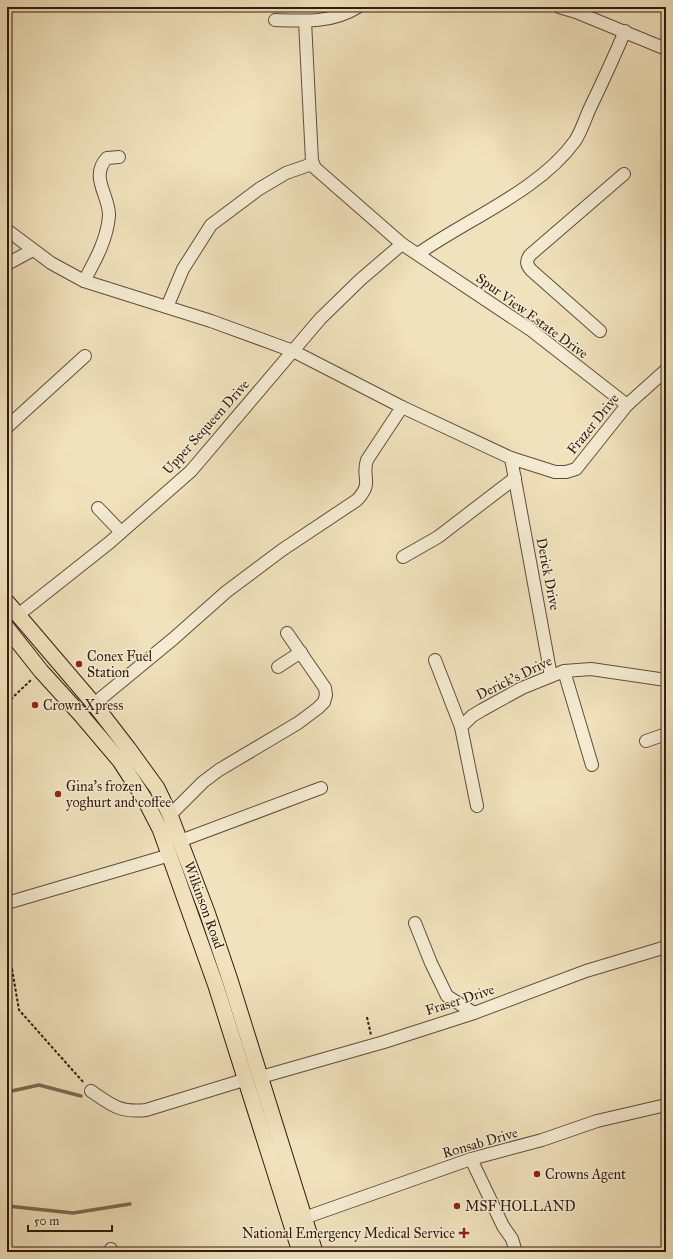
<svg xmlns="http://www.w3.org/2000/svg" width="673" height="1259" viewBox="0 0 673 1259" font-family="'IM FELL Great Primer',serif">
<style>
.lines{fill:none;stroke-linecap:round;stroke-linejoin:round}
.stream{stroke:#7d6a53;stroke-width:3.5}
.minor-casing{stroke:#614d3a;stroke-width:14}
.major-casing{stroke:#311b0f;stroke-width:17}
.path{stroke:#311b0f;stroke-width:2;stroke-dasharray:3 2;stroke-linecap:butt}
.minor{stroke:#f5ecd3;stroke-width:12}
.major{stroke:#f0e2bc;stroke-width:15}
.poi-dot{fill:#8f2418;stroke:#f5ecd3;stroke-width:1.5}
.labels{text-anchor:middle;dominant-baseline:central;stroke-width:3;stroke-linejoin:round;paint-order:stroke}
.street-label{font-size:14px;fill:#311b0f;stroke:#f5ecd3}
.poi-label{font-size:14px;fill:#311b0f;stroke:#f5ecd3;text-anchor:start}
</style>
<rect width="100%" height="100%" fill="#f0e2bc"/>
<filter id="stains"><feTurbulence type="fractalNoise" baseFrequency=".005" numOctaves="4"/><feColorMatrix values="0 0 0 0 .2 0 0 0 0 .09 0 0 0 0 .02 0 0 0 .5 -.17"/></filter>
<radialGradient id="worn" r=".72"><stop offset=".6" stop-color="#630" stop-opacity="0"/><stop offset="1" stop-color="#630" stop-opacity=".3"/></radialGradient>
<g class="lines">
<g class="stream">
<polyline points="7,1092 39,1085 81,1096"/>
<polyline points="7,1206 73,1213 130,1204"/>
</g>
<defs>
<g id="minor">
<polyline points="559,7 576,12 666,49"/>
<path d="M275 20C305 21 332 23 358 7"/>
<polyline points="305,21 312,161 315,168 402,244 531,330 627,405"/>
<polyline points="7,230 51,263 84,281 211,321 293,351 402,407 511,458 555,472 566,472 576,469 627,405 666,370"/>
<path d="M418 254C467 219 539 191 575 141 581 132 585 119 590 108 602 83 614 57 625 31"/>
<polyline points="7,264 33,250"/>
<path d="M84 281C95 261 107 240 109 216 110 196 89 177 107 158L119 157"/>
<polyline points="167,307 183,269 211,225 259,189 286,173 312,164"/>
<path d="M600 331 531 270C526 264 526 261 530 255L624 174"/>
<polyline points="7,427 85,356"/>
<polyline points="511,458 551,676"/>
<polyline points="98,508 121,532"/>
<polyline points="403,557 438,537 515,478"/>
<polyline points="18,615 109,543 191,471 320,319 360,280 402,244"/>
<polyline points="435,660 461,727"/>
<polyline points="278,667 301,652"/>
<polyline points="564,671 592,765"/>
<path d="M94 704 173 639 226 592 282 550 357 500C374 482 361 478 367 460L402 407"/>
<polyline points="646,741 666,734"/>
<polyline points="477,806 461,727 472,716 482,710 522,688 564,671 591,669 666,680"/>
<polyline points="170,815 203,782 219,770 298,723 318,708 324,702 326,695 325,688 287,633"/>
<polyline points="180,841 321,788"/>
<polyline points="7,903 170,855"/>
<polyline points="415,923 431,963 447,996 474,1013"/>
<polyline points="261,1077 384,1042 474,1013 586,971 666,947"/>
<path d="M91 1091C111 1105 120 1113 146 1110L247 1079"/>
<polyline points="471,1159 503,1226 512,1239 516,1252"/>
<polyline points="304,1218 471,1159 542,1140 597,1121 666,1105"/>
<polyline points="111,1249 112,1252"/>
</g>
<g id="major">
<polyline points="7,602 94,704 128,748 157,788 170,815 207,912 230,980 315,1252"/>
<polyline points="7,628 41,671 81,715 120,761 144,798 160,829 216,986 300,1252"/>
</g>
</defs>
<use href="#minor" class="minor-casing"/>
<use href="#major" class="major-casing"/>
<g class="path">
<polyline points="7,703 32,679"/>
<polyline points="7,786 9,789 7,794"/>
<polyline points="7,970 12,969 19,1010 84,1083"/>
<polyline points="367,1017 371,1035"/>
</g>
<use href="#minor" class="minor"/>
<use href="#major" class="major"/>
</g>
<g class="poi-dot">
<circle cx="79" cy="664" r="4"/>
<circle cx="35" cy="705" r="4"/>
<circle cx="58" cy="794" r="4"/>
<circle cx="537" cy="1174" r="4"/>
<circle cx="457" cy="1206" r="4"/>
<path d="M462 1227h4v4h4v4h-4v4h-4v-4h-4v-4h4z"/>
</g>
<g class="labels">
<g class="street-label">
<text transform="translate(532 316) rotate(36)">Spur View Estate Drive</text>
<text transform="translate(593 424) rotate(-51)">Frazer Drive</text>
<text transform="translate(206 427) rotate(-48)">Upper Sequeen Drive</text>
<text transform="translate(548 574) rotate(79)">Derick Drive</text>
<text transform="translate(514 678) rotate(-26)">Derick's Drive</text>
<text transform="translate(204 905) rotate(70)">Wilkinson Road</text>
<text transform="translate(460 1000) rotate(-18)">Fraser Drive</text>
<text transform="translate(480 1143) rotate(-16)">Ronsab Drive</text>
</g>
<g class="poi-label">
<text x="87" y="656">Conex Fuel<tspan x="87" dy="16">Station</tspan></text>
<text x="43" y="705">Crown Xpress</text>
<text x="66" y="786">Gina's frozen<tspan x="66" dy="16">yoghurt and coffee</tspan></text>
<text x="545" y="1174">Crowns Agent</text>
<text x="465" y="1206">MSF HOLLAND</text>
<text x="455" y="1233" text-anchor="end">National Emergency Medical Service</text>
</g>
</g>
<rect width="673" height="1259" fill="none" stroke="#f0e2bc" stroke-width="24"/>
<rect x="8" y="8" width="657" height="1243" fill="none" stroke="#311b0f" stroke-width="2"/>
<rect x="12" y="12" width="649" height="1235" fill="none" stroke="#311b0f"/>
<path d="M28 1225v6h84v-6" fill="none" stroke="#311b0f" stroke-width="2"/>
<text x="34" y="1225" font-size="12" fill="#311b0f" stroke="#f5ecd3" stroke-width="3" paint-order="stroke">50 m</text>
<rect width="100%" height="100%" filter="url(#stains)"/>
<rect width="100%" height="100%" fill="url(#worn)"/>
</svg>
